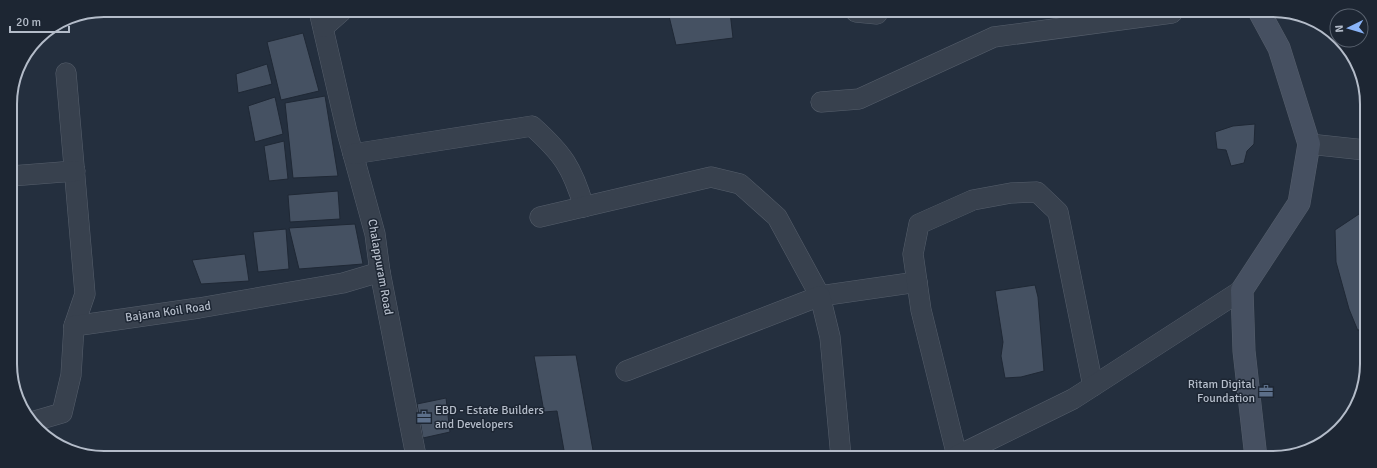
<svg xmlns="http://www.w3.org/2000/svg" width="1377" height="468" viewBox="0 0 1377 468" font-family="Signika,sans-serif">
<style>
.building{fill:#455162;stroke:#1f2835}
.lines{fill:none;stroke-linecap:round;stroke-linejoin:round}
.street-casing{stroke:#565f6c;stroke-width:21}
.secondary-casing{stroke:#565f6c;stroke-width:23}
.street{stroke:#38414e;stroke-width:20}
.secondary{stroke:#465061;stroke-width:22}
.labels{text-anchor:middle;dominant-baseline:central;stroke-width:3;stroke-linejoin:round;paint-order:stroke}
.street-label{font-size:12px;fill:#b4bcc9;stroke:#1d2633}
.poi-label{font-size:12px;fill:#b4bcc9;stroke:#1d2633;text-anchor:end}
.rim{fill:none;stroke:#b4bcc9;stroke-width:2}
</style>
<rect width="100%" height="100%" fill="#242f3e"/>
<g class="building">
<polygon points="668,12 730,12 733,38 676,45"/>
<polygon points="303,33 319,91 281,100 267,42"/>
<polygon points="267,64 272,84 238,93 236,74"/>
<polygon points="325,96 338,176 293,178 285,103"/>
<polygon points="275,97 283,134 255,142 248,106"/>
<polygon points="1255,124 1254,144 1247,151 1244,163 1231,166 1226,150 1217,149 1215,132 1233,126"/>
<polygon points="284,141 288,179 269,181 264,146"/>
<polygon points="338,191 340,219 290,222 288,195"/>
<polygon points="1365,210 1364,321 1358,331 1349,309 1336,262 1335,230"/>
<polygon points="355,224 363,264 299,269 289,228"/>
<polygon points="286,229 289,269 258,272 253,232"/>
<polygon points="245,254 249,281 201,284 192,260"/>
<polygon points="1035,285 1038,297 1044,371 1021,377 1005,378 1001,356 1003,342 995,291"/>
<polygon points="576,355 594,456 565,456 557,411 544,412 534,356"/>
<polygon points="446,398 450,432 423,438 417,404"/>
</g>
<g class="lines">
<defs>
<g id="street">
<polyline points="319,11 347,132 375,234 380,272 416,456"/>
<polyline points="856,12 877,14"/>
<polyline points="324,27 342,11"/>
<polyline points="66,73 85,294 74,326"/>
<polyline points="821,102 859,99 994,37 1172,13"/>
<polyline points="1309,144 1365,150"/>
<path d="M353 154 532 126C563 154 572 167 584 207"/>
<polyline points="11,176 75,171"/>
<polyline points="540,217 711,177 740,184 777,217 820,296 917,282"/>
<polyline points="626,371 820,296 830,337 841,457"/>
<polyline points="31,422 62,413 71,375 74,326 199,308 343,283 380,272"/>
<polyline points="957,456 921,310 913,254 919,224 973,200 1011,193 1037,192 1058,212 1093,386"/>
<polyline points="955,457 1073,399 1242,290"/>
</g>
<polyline id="secondary" points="1256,458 1244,351 1242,290 1299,203 1309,144 1279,48 1260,13"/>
</defs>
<use href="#street" class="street-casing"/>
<use href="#secondary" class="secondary-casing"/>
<use href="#street" class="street"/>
<use href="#secondary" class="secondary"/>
</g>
<defs>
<symbol id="office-bare" viewBox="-9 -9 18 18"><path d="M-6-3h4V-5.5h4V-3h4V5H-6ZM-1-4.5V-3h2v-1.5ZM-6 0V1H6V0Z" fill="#5c6f8a" stroke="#1d2633" stroke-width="2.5" paint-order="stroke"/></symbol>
</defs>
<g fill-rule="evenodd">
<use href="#office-bare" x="1256" y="381" width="20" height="20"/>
<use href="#office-bare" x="414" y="407" width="20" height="20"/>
</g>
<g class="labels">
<g class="street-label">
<text transform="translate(380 267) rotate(80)">Chalappuram Road</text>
<text transform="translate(168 312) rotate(-8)">Bajana Koil Road</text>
</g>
<g class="poi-label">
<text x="1255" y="384">Ritam Digital<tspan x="1255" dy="14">Foundation</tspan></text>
<text x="435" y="410" text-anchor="start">EBD - Estate Builders<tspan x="435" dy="14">and Developers</tspan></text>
</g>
</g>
<path d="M0 0H1377V468H0ZM104 17H1273A87 87 0 0 1 1360 104V364A87 87 0 0 1 1273 451H104A87 87 0 0 1 17 364V104A87 87 0 0 1 104 17Z" fill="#1d2633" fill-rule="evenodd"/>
<path class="rim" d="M104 17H1273A87 87 0 0 1 1360 104V364A87 87 0 0 1 1273 451H104A87 87 0 0 1 17 364V104A87 87 0 0 1 104 17Z"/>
<g transform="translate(1349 28) rotate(265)"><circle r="19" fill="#1d2633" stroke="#59626f"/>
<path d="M0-3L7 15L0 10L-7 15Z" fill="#8ab4f8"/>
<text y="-6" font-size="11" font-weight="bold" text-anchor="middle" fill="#b4bcc9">N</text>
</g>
<path d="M10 26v6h59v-6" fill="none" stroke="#b4bcc9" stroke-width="2"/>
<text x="16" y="26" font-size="12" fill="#b4bcc9" stroke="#1d2633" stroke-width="3" paint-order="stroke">20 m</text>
</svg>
